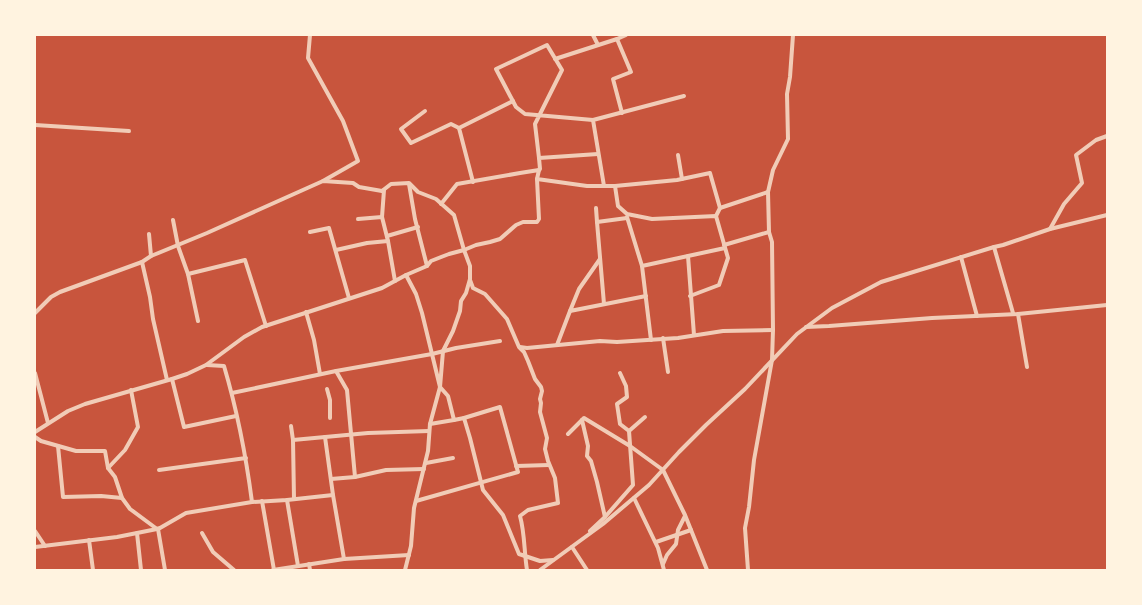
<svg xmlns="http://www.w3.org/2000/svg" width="1142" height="605" viewBox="0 0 1142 605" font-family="Lato,sans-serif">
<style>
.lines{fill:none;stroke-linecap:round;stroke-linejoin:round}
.minor{stroke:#f1ccb7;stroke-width:4}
</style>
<rect width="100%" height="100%" fill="#c8553d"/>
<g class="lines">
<g class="minor">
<polyline points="310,35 308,58 343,121 358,161 323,181"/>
<polyline points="593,35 598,45"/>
<polyline points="617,39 626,35"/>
<polyline points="555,59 617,39 631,72 613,79 622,113"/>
<polyline points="425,111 401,129 411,143 451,124 459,128"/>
<polyline points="35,125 129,131"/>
<polyline points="678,155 682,179"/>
<polyline points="539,158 535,124 562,70 547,45 496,69 516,107 525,114 593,120"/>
<polyline points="539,170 540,169 539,158 598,154"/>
<polyline points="473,182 459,128 513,101"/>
<polyline points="409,184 415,219 427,266"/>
<polyline points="604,186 593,120 684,96"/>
<polyline points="615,186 677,180 710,173 720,208"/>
<polyline points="441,204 457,184 520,173 539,170 537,179 587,186 615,186 618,206 627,214 652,219 716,216 728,258 719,285 690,296"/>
<polyline points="596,208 597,222"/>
<polyline points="716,216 720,208 768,192"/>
<polyline points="382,217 384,190"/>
<polyline points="627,217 642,266"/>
<polyline points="358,219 382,217 388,241"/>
<polyline points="173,220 178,246 188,274 198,321"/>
<polyline points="1050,229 1064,204 1082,183 1076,155 1096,140 1107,136"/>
<polyline points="310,232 329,228 349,298"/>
<polyline points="769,232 768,192 773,170 788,139 787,94 790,77 793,35"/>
<polyline points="149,234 151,256"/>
<polyline points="387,236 418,227"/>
<polyline points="724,245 769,232 772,242 773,330 772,360 754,460 749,507 745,528 748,570"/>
<polyline points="994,247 1013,313"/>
<polyline points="336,250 367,243 388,241 395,281"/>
<polyline points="961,257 977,316"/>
<polyline points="600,259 579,289 570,311 646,296"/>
<polyline points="142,262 150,297 153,319 167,380"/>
<polyline points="188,274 245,260 266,326"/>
<path d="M470 280 473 288 485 294 507 319 519 347 524 352 528 361 535 379 541 387 542 391 540 399 541 403 540 412 547 438 545 449 548 461 555 478 558 503 528 510 520 516C525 534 524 552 527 570"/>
<polyline points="604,304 597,222 627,218"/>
<polyline points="306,312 314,340 320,374"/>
<polyline points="35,313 51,297 60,292 142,262 151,256 207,233 323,181 353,183 359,187 382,191 391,184 409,183 418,192 436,199 454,215 464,250 470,266 470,279 466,293 461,301 460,311 453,331 443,351 440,387 448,396 454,420 464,418 470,438 483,490 503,515 519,554 540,561 553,560"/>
<polyline points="1018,314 1027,367"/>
<polyline points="806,327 829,326 932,318 1018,314 1107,305"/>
<polyline points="694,335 688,256 725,248"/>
<polyline points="663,338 668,372"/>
<polyline points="651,340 642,266 688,256"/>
<polyline points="557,345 570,311"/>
<polyline points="520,347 527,348 600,341 617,342 678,338 723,331 773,330"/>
<path d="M207 365 224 366C237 410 246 456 252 502"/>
<polyline points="336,371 347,390 355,477"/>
<polyline points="35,373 48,423"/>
<polyline points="172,379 184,427 236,416"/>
<polyline points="327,389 330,400 330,418"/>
<polyline points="232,393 336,371 432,354 456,348 500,341"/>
<polyline points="582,420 588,446 587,456 591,461 597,482 605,517"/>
<polyline points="430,424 454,420"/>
<polyline points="291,426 293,440 294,499"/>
<polyline points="629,431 645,417"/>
<polyline points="35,432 68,411 85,404 172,379 187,374 206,365 244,337 262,327 382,288 406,275 427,266 431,261 449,254 464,250 476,245 490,242 500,239 516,225 523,222 537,222 539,219 537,179"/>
<polyline points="568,434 584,418 630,446 663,470 685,515 707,570"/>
<polyline points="35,437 41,441 76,451 105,451 108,468 115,477 122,498 130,509 157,529 160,528 186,513 252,502 287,500 333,495"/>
<polyline points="325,437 333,495 344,559"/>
<polyline points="293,440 368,433 429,431"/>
<polyline points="58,446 63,497 101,496 122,498"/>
<polyline points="426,463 453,458"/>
<polyline points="516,466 549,465"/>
<polyline points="108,468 125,450 138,427 131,390"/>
<polyline points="159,470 246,458"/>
<polyline points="331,479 355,477 386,470 424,469"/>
<polyline points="634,498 658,548 664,570"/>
<polyline points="287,500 298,566"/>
<polyline points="262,501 274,570"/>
<polyline points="416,501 518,472 500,407 464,418"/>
<polyline points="158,529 165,570"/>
<polyline points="35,531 45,546"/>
<polyline points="590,531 605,517 633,485 629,431 620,424 617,404 627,397 626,386 620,373"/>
<polyline points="137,533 141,570"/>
<polyline points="202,533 213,552 234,570"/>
<polyline points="89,540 93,570"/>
<polyline points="656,542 691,530"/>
<polyline points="35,547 117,537 157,529"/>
<polyline points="572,547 587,570"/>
<polyline points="309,564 310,570"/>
<polyline points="663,564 667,555 676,544 678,530 685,516"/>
<polyline points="273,570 344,559 409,555"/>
<polyline points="405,570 411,546 414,508 428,451 430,424 440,387 422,313 416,294 406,275"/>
<polyline points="540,570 603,524 649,485 679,452 706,425 745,389 797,334 832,308 881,282 994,247 1003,245 1050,229 1107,215"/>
</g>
</g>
<rect width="1142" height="605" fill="none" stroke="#fff3e0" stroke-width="72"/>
</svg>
